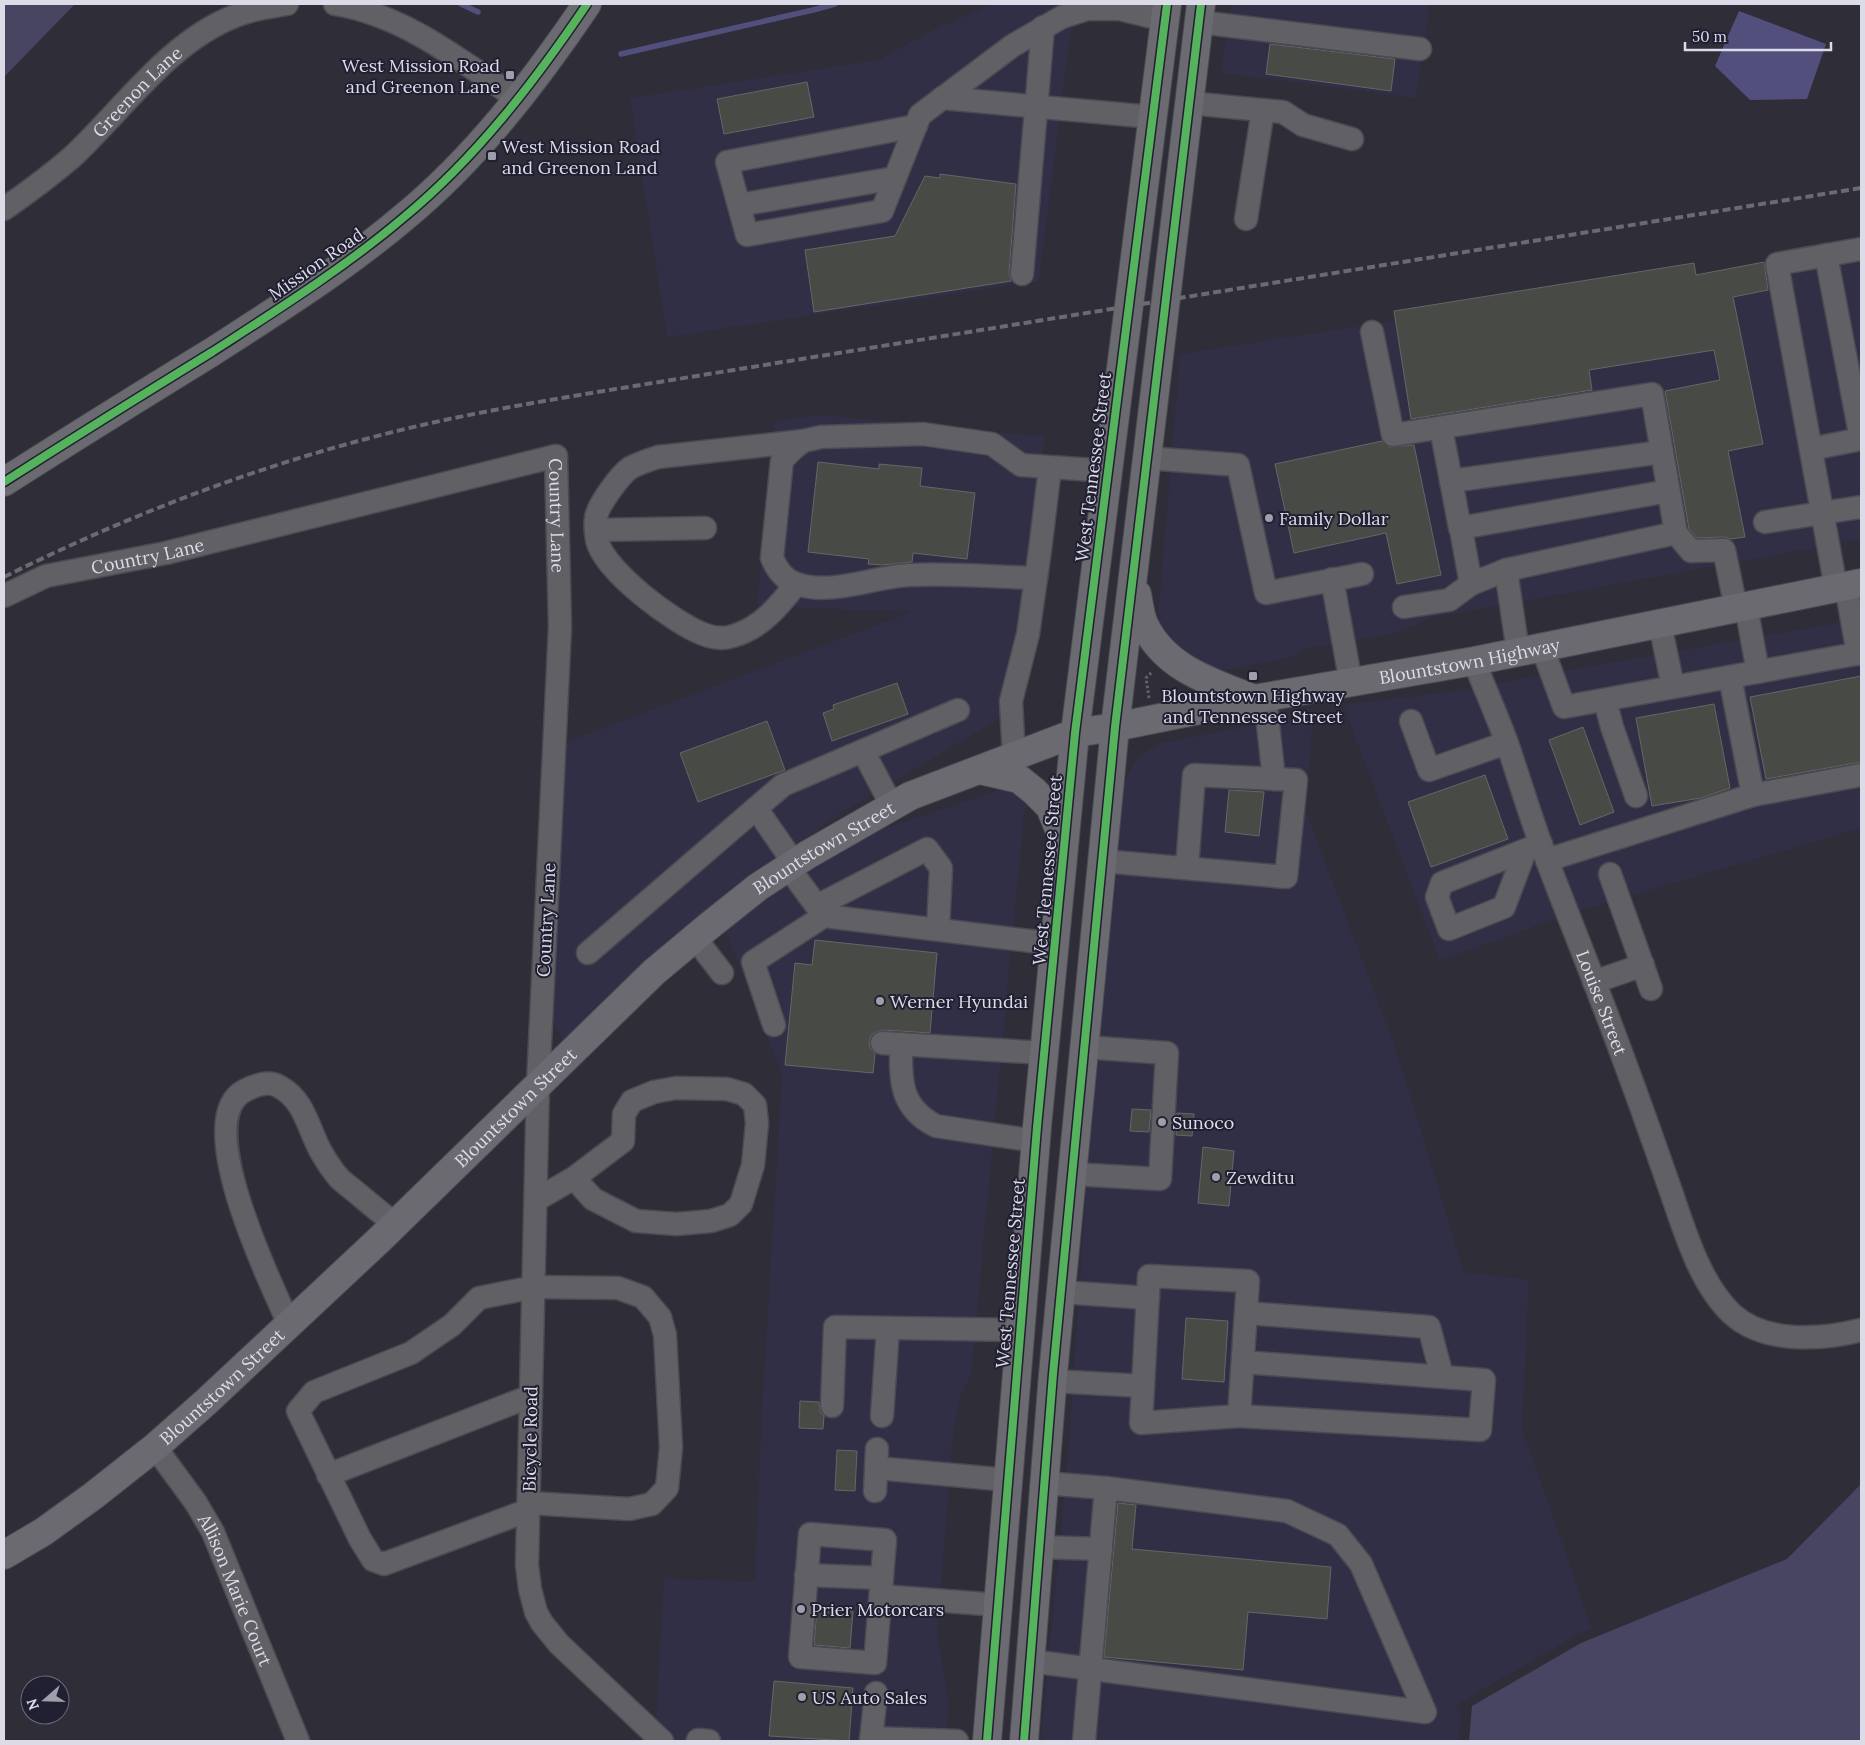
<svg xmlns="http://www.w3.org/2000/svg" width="1865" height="1745" viewBox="0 0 1865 1745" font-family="Lora,serif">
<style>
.built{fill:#312f46}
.green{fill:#474561}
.water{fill:#534f7d}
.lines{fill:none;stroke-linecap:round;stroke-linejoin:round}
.stream{stroke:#534f7d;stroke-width:5.5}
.building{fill:#484a46;stroke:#656666}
.minor-casing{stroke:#4b4a53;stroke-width:25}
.major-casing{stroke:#4b4a53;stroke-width:30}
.path{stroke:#64636a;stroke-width:3;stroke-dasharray:2.5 2.5;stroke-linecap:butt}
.minor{stroke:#606065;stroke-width:22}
.major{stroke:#6a6a70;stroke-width:28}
.rail{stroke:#6b6a70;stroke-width:4;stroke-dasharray:8 4;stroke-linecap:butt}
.cycleway-casing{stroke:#212032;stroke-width:11}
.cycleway{stroke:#56b35d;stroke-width:8}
.poi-dot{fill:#9f9eaa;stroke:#212032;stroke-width:2}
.labels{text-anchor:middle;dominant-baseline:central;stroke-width:4;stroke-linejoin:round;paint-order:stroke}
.poi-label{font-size:18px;fill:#dcdbe8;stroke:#212032;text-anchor:start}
.street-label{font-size:18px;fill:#dcdbe8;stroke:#212032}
</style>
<rect width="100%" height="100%" fill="#2e2d38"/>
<g class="built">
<polygon points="992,4 1074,4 1039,281 667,337 630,98 878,60 937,28"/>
<polygon points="1231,4 1430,4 1416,98 1221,73"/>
<polygon points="1861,249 1861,539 1431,618 1397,633 1303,649 1293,657 1225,670 1204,665 1183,654 1160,627 1158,617 1180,354"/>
<polygon points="822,415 1045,437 1023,616 1000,718 840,814 742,882 622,984 563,1040 549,1014 567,742 911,612 757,606 775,421"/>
<polygon points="1861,619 1861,828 1579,911 1551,840 1517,738 1495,684 1551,673"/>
<polygon points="1473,689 1496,746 1530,848 1557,918 1440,961 1343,705"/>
<polygon points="1313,714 1306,812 1395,1046 1464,1272 1529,1280 1522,1428 1592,1629 1577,1635 1456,1705 1460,1716 1459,1741 1041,1741 1068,1455 1099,1003 1115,891 1123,785 1135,761 1145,752 1161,743"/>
<polygon points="1005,788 1030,801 1024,813 971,1375 959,1399 953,1436 937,1636 949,1705 946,1741 674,1741 656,1724 664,1579 755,1581 761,1427 782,1074 724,928 780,887 853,844 886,828"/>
</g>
<g class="green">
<polygon points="4,4 75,4 4,77"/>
<polygon points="1861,1484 1861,1741 1469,1741 1472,1706 1581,1643 1787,1559"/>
</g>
<polygon class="water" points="1739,11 1826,44 1807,99 1750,100 1715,66"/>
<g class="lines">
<g class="stream">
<polyline points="461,4 478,12"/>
<polyline points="621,54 813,10 835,4"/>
</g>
</g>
<g class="building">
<polygon points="1270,44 1395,59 1391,91 1266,74"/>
<polygon points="807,82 814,117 724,134 717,99"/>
<polygon points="940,174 1016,184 1009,273 1011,281 814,312 805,250 895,236 925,176 940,178"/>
<polygon points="1764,262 1768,290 1733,297 1763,444 1728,451 1745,537 1731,539 1724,537 1697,538 1689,529 1665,391 1720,380 1714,350 1589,370 1592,390 1411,419 1394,311 1694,263 1696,275"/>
<polygon points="1382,441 1389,447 1414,445 1441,575 1397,584 1386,533 1294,553 1275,464"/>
<polygon points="818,462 879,469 879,464 922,468 920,486 975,493 967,559 913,553 912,562 882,565 868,564 869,559 808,552"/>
<polygon points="1861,676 1861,762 1766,779 1750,697"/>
<polygon points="897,683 908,714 832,741 823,713 834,709 833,705"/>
<polygon points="1714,704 1730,788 1701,798 1652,806 1636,718"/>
<polygon points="767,721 785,770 698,802 680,753"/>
<polygon points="1583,727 1614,812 1580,825 1549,740"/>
<polygon points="1485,775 1508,839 1431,867 1408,802"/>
<polygon points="1229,790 1264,792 1259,836 1225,832"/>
<polygon points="815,940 937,953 930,1033 883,1030 876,1032 871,1035 869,1042 870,1048 875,1054 873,1073 785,1065 795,963 812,965"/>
<polygon points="1132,1109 1151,1110 1149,1132 1130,1131"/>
<polygon points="1177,1113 1194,1114 1192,1136 1176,1135"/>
<polygon points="1203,1147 1234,1151 1229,1206 1198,1203"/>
<polygon points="1186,1318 1228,1321 1224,1382 1182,1379"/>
<polygon points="800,1401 819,1402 820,1412 824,1416 823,1429 799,1428"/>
<polygon points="837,1450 857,1451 855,1491 835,1490"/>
<polygon points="1118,1503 1136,1505 1132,1549 1331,1567 1327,1619 1248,1612 1243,1670 1104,1657"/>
<polygon points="817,1609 853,1611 850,1648 814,1645"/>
<polygon points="774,1681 853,1688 849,1741 769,1736"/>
</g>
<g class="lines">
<defs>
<g id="minor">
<path d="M335 4C404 15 461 61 518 99"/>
<polyline points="1199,22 1420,49"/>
<polyline points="942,98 1152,117"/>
<polyline points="1189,103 1283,112 1303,125 1352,139"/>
<polyline points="916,126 727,162 747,235 882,211 920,115 1012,46 1062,17 1087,9 1120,9 1165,20"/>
<polyline points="739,205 895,178"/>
<path id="s1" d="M4 209C27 193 50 176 71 158 122 111 168 42 235 16 251 9 269 7 287 4"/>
<polyline points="1246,219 1263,110"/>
<polyline points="1022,274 1043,27"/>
<polyline points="1372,332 1393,435 1652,394 1676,533 1691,551 1724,550 1736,608"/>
<polyline points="1441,428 1460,528 1668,491"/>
<polyline points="1811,449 1861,439 1826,255"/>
<polyline points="1147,458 1238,465 1266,593 1362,574"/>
<polyline points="1451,481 1662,452"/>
<polyline points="1765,522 1861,507"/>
<polyline points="596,530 705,528"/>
<polyline points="1462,535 1471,584"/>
<polyline points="1506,570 1518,652"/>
<path d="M1036 578C995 577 952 573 910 575 875 576 832 596 797 584 784 580 777 570 772 558L782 460 793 449 803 441 821 437 923 434 992 444 1021 465 1108 471"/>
<polyline points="1332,579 1351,683"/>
<path d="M796 584C779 606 761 628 733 636 724 639 713 638 703 634 674 623 604 571 597 540 596 534 595 524 596 518 597 506 620 475 630 468 639 463 649 460 658 457L803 441"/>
<polyline points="1846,586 1858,654"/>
<polyline points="1836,588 1777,264 1861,249"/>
<path id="s2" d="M4 596 46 576 166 553 556 456 560 627 538 1084 527 1565 530 1589 536 1612 542 1623 559 1644 662 1741"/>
<polyline points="1746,606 1758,672"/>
<polyline points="1404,607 1449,600 1471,584 1506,570 1676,533"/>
<polyline points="1660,624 1673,687"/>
<polyline points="1542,647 1564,707 1861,653"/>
<path id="s3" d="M1474 661C1485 689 1497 716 1507 743 1519 778 1529 813 1542 847 1569 919 1599 991 1625 1063 1640 1103 1654 1143 1668 1183 1683 1225 1698 1282 1732 1314 1765 1344 1821 1340 1861 1330"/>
<polyline points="1730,677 1753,795"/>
<polyline points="1265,697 1274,779"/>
<polyline points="1605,700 1612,727 1636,796"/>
<polyline points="1411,721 1429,770 1506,743"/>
<polyline points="863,751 892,806"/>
<polyline points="1014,757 1011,701 1028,634 1040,550 1050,468"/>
<polyline points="756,808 794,863"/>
<polyline points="1525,851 1504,907 1449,929 1437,897 1442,883 1541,844"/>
<polyline points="1547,860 1753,795 1861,775"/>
<polyline points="1102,861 1286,877 1296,780 1194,775 1187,868"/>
<polyline points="788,867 824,916"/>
<polyline points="1610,874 1651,989"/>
<polyline points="817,906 927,849 941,868 938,929"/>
<polyline points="695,938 722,973"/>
<polyline points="588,953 783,785 958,710"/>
<polyline points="1594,982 1643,965"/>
<polyline points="774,1025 753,962 824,916 1055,944"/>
<polyline points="882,1043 1044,1053"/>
<path d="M901 1044C901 1080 899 1107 936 1126L1036 1141"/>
<polyline points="1072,1174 1160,1179 1167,1053 1084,1047"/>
<polyline points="536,1200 574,1178 623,1141 624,1114 632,1101 654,1092 676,1088 727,1089 744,1094 755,1105 757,1123 753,1165 741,1204 730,1215 711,1221 677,1224 636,1221 593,1199 574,1178"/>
<polyline points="1061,1292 1148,1298"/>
<polyline points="1246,1313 1429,1327 1442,1376"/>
<path d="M289 1324C271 1284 191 1120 244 1091 255 1085 269 1080 280 1087 304 1100 308 1127 320 1150 325 1159 332 1170 339 1178 344 1183 351 1188 357 1193 369 1203 382 1214 395 1224"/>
<polyline points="1052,1381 1143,1386"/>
<polyline points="832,1406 835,1327 1021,1330"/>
<polyline points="882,1416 888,1328"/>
<polyline points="1239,1416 1248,1281 1149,1276 1141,1423 1239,1416 1480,1430 1484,1380 1243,1362"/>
<path id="s4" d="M155 1447 196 1503 213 1532 298 1741"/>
<polyline points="876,1468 1008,1480"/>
<polyline points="328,1475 531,1396"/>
<polyline points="875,1491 877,1449"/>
<polyline points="529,1510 384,1564 373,1560 360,1539 298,1411 314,1392 411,1353 452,1325 479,1298 534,1287 618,1288 643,1297 660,1317 665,1335 671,1447 667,1488 652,1504 629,1509 529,1503"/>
<polygon points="810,1534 885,1540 875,1663 800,1657"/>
<polyline points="1039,1547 1101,1549"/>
<polyline points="806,1575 882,1578"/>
<polyline points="881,1596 998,1605"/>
<polyline points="1030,1661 1425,1712 1361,1564 1338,1535 1287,1511 1106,1488 1044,1483"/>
<polyline points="871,1738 957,1741"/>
<polyline points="698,1740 709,1741"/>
<polyline points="871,1741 876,1693"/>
<polyline points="1084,1741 1106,1488"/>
</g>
<g id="major">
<path d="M4 482C73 438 142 395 212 352 277 310 344 268 403 218 476 158 535 81 587 4"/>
<path d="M1137 594C1139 604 1140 615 1144 624 1165 669 1212 682 1254 699"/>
<polyline points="980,770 1019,779 1034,791 1050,807 1063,839"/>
<path id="s5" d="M4 1555 43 1532 93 1496 155 1447 206 1402 378 1241 654 972 709 926 758 887 807 855 910 796 1075 733 1115 727 1254 699 1474 661 1861 583"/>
<polyline points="987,1741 1037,1127 1075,733 1167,4"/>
<polyline points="1024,1741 1053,1374 1115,727 1201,4"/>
</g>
</defs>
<use href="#minor" class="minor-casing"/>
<use href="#major" class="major-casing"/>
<polyline class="path" points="1149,698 1146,678 1152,672"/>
<use href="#minor" class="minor"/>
<use href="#major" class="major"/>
<path class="rail" d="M4 577C127 516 251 468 385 434 463 414 543 401 622 388L1861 188"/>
<defs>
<g id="cycleway">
<path d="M4 482C73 438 142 395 212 352 277 310 344 268 403 218 476 158 535 81 587 4"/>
<polyline points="987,1741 1037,1127 1075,733 1167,4"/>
<polyline points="1024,1741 1053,1374 1115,727 1201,4"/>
</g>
</defs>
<use href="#cycleway" class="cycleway-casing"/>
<use href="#cycleway" class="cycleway"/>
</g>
<g class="poi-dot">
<rect x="505" y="70" width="10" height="10" rx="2.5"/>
<rect x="487" y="151" width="10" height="10" rx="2.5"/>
<circle cx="1269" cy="518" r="5"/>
<rect x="1248" y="671" width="10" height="10" rx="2.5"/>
<circle cx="880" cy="1001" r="5"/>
<circle cx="1162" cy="1122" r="5"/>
<circle cx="1216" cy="1177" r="5"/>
<circle cx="801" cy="1609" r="5"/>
<circle cx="802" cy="1697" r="5"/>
</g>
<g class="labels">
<g class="poi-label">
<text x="500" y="65" text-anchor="end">West Mission Road<tspan x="500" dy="21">and Greenon Lane</tspan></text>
<text x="502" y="146">West Mission Road<tspan x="502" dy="21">and Greenon Land</tspan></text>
<text x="1279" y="518">Family Dollar</text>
<text x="1253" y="695" text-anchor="middle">Blountstown Highway<tspan x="1253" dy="21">and Tennessee Street</tspan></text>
<text x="890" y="1001">Werner Hyundai</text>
<text x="1172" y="1122">Sunoco</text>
<text x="1226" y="1177">Zewditu</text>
<text x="811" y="1609">Prier Motorcars</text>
<text x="812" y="1697">US Auto Sales</text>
</g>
<g class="street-label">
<text stroke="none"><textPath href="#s1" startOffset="178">Greenon Lane</textPath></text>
<text transform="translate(316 264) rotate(-35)">Mission Road</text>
<text transform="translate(1093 467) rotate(-83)">West Tennessee Street</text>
<text stroke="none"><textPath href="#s2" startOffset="630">Country Lane</textPath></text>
<text stroke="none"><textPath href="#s2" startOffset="150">Country Lane</textPath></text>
<text stroke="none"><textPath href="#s5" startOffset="1764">Blountstown Highway</textPath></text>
<text stroke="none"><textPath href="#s5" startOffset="1086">Blountstown Street</textPath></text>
<text transform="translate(1047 870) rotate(-85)">West Tennessee Street</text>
<text transform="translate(546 920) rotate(-87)">Country Lane</text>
<text stroke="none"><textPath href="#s3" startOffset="365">Louise Street</textPath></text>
<text stroke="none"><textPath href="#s5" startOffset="681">Blountstown Street</textPath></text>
<text transform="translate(1010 1273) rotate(-85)">West Tennessee Street</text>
<text stroke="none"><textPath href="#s5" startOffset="276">Blountstown Street</textPath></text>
<text transform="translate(530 1439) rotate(-89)">Bicycle Road</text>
<text stroke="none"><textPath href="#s4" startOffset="165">Allison Marie Court</textPath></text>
</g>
</g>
<rect width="1865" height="1745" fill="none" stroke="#dcdbe8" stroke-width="10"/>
<g transform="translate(45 1700) rotate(250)"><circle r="24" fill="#212032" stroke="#6c6b7b"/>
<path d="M0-4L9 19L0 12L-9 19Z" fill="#9f9eaa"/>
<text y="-8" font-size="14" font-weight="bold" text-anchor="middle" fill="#dcdbe8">N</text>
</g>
<path d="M1685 42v8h146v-8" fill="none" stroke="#dcdbe8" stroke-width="2.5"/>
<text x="1692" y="42" font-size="15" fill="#dcdbe8" stroke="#212032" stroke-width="4" paint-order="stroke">50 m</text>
</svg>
